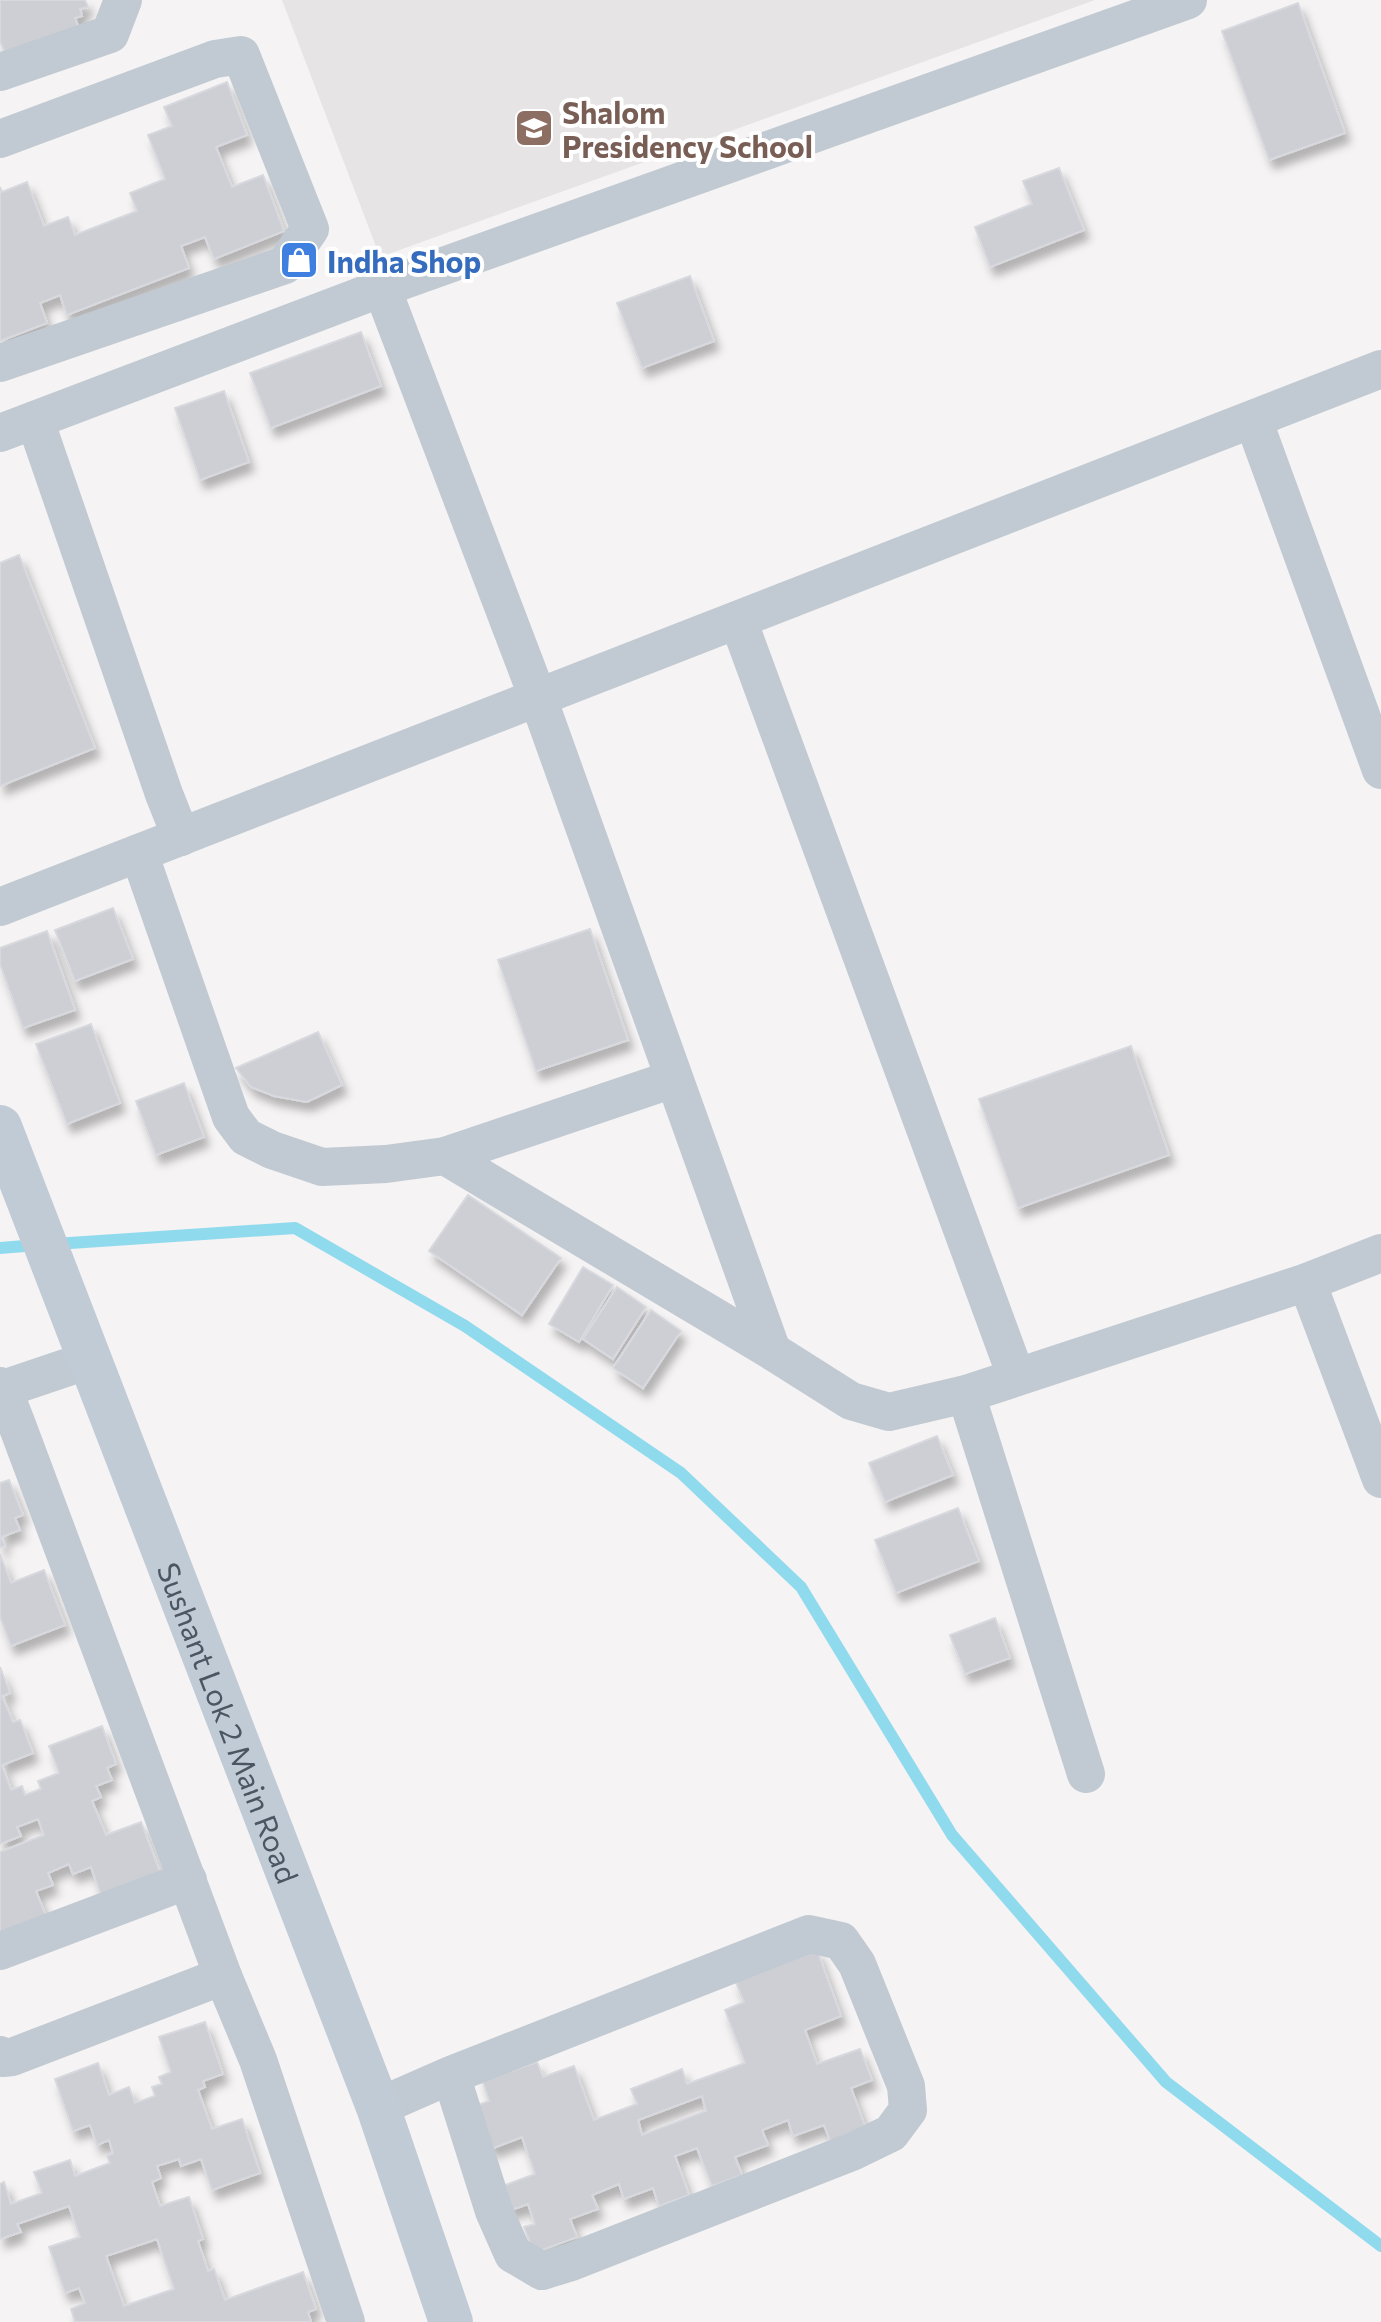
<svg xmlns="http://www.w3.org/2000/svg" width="1381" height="2322" viewBox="0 0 1381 2322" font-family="Commissioner,sans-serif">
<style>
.education{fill:#e6e4e5}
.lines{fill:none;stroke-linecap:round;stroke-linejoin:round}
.stream{stroke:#90daee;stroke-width:12}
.building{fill:#cdcfd5;stroke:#d7d9de;stroke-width:2;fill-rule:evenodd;filter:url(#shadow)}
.street{stroke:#c1cad2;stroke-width:38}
.secondary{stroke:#c1cbd6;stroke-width:44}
.labels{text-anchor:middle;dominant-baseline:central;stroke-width:8;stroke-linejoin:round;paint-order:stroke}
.education-label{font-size:30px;font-weight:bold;fill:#785e54;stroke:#fff;text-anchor:start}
.shop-label{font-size:30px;font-weight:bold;fill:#366cbe;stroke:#fff;text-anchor:start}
.street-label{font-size:30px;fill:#4a5661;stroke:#fff}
</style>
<defs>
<filter id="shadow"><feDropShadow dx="5" dy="9" stdDeviation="4" flood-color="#0004"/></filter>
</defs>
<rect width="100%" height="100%" fill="#f5f3f3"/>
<polygon class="education" points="282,0 1095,0 380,257"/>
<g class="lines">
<g class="stream">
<polyline points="55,1244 295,1228 465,1326 681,1473 801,1587 952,1835 1166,2082 1381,2246"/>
<polyline points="0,1248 37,1245"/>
</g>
</g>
<g class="building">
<polygon points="0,0 85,0 88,7 80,9 82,16 75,18 82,36 5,53 0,41"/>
<polygon points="1298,3 1345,133 1269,160 1222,31"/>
<polygon points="227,82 247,135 216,147 232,187 263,175 284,231 214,259 205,237 181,246 189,268 67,315 60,295 40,303 47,323 0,341 0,187 2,192 27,182 44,226 68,217 75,235 137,211 130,193 165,179 148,135 172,126 164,107"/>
<polygon points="1059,168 1084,230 990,267 975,227 1032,204 1023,181"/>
<polygon points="690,276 714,341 642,368 617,303"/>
<polygon points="361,332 381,386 271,428 250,373"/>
<polygon points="224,391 249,462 200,480 175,408"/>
<polygon points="19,555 95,748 0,786 0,563"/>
<polygon points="113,908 133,959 75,981 55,930"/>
<polygon points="590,929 628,1040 536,1071 498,960"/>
<polygon points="47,931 75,1010 23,1028 0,964 0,948"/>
<polygon points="91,1024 120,1103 67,1124 36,1044"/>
<polygon points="318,1032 342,1085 307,1102 274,1096 251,1087 236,1068"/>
<polygon points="1131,1046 1169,1155 1018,1208 979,1099"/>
<polygon points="184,1083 204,1137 156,1155 136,1101"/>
<polygon points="468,1195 561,1258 522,1315 429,1251"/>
<polygon points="583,1267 613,1285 579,1342 549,1324"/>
<polygon points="617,1287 646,1307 613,1359 583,1339"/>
<polygon points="651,1310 681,1331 643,1388 613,1368"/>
<polygon points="937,1436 953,1475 885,1502 869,1463"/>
<polygon points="9,1480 23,1515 15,1518 20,1530 1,1537 5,1546 0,1547 0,1483"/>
<polygon points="958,1508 979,1561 896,1593 875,1540"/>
<polygon points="0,1554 11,1583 44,1570 65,1625 11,1646 0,1617"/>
<polygon points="995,1618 1010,1658 965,1674 950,1635"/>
<polygon points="0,1667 10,1693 2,1696 13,1722 20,1720 33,1753 2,1765 11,1790 22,1786 25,1795 41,1789 38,1781 59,1773 49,1746 102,1726 116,1764 107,1768 112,1780 96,1786 101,1797 92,1801 106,1835 141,1822 160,1872 101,1895 91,1867 73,1874 69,1864 48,1873 53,1885 36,1891 48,1921 0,1940 0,1852 44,1835 38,1819 17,1827 21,1836 0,1844"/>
<path d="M817 1950 841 2016 805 2030 817 2064 860 2049 872 2080 851 2088 866 2129 831 2143 824 2125 793 2136 788 2120 762 2130 768 2145 735 2157 742 2175 712 2186 697 2148 675 2156 689 2195 659 2206 653 2188 624 2199 619 2184 592 2195 598 2209 570 2219 577 2237 534 2253 524 2227 535 2224 528 2204 508 2211 500 2187 535 2174 522 2137 491 2149 475 2106 489 2101 481 2076 512 2071 537 2062 543 2077 574 2066 594 2120 637 2104 631 2089 682 2069 687 2084 745 2063 725 2010 744 2002 735 1980ZM702 2096 706 2111 642 2135 638 2120Z"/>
<path d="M205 2022 223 2074 203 2081 205 2087 198 2090 212 2129 242 2119 260 2173 212 2190 201 2159 181 2166 179 2159 157 2166 161 2178 152 2182 160 2206 189 2197 203 2239 198 2241 208 2271 214 2269 225 2300 303 2272 316 2309 308 2312 311 2322H75L71 2309 85 2303 79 2288 65 2293 49 2247 80 2237 69 2206 17 2224 21 2232 0 2239V2184L4 2182 11 2204 42 2193 34 2172 70 2160 75 2176 110 2163 107 2156 113 2153 109 2140 97 2145 90 2125 73 2131 55 2079 98 2063 109 2095 129 2087 135 2103 155 2096 152 2087 162 2084 159 2077 171 2072 159 2037ZM157 2239 174 2289 124 2306 106 2256Z"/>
</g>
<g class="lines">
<g class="street">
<polyline points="0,72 110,34 123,0"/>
<polyline points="0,139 215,59 241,55 310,229 285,265 0,363"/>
<polyline points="382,288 538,698 772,1351"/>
<polyline points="1253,419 1381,770"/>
<polyline points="35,420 164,794 181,837"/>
<polyline points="0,433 382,288 1188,0"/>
<polyline points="738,620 1016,1376"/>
<polyline points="139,853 231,1117 246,1137 272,1150 322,1167 386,1164 445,1156 673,1079"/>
<polyline points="0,907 1381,369"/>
<polyline points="445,1156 772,1351 851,1401 889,1412 966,1394 1307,1282 1381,1253"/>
<polyline points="1307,1282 1381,1479"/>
<polyline points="0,1386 3,1389 17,1425 223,1976 258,2060 346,2322"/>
<polyline points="3,1389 89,1360"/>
<polyline points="966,1394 1086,1774"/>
<polyline points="0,1951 188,1880"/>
<polyline points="0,2055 3,2058 12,2057 223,1976"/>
<polyline points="378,2107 451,2075 809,1934 841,1941 857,1964 906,2086 908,2110 891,2133 854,2151 571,2262 542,2271 513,2254 494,2211 451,2075"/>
</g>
<path class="secondary" id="s1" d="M0 1127 378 2107 451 2322"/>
</g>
<defs>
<symbol id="school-square" viewBox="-11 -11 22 22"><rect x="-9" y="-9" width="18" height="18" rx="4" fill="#8d6e63" stroke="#fff"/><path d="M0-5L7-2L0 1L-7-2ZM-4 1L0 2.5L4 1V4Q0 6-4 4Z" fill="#fff"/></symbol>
<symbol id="shop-square" viewBox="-11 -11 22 22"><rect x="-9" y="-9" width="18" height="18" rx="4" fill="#3f7fe0" stroke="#fff"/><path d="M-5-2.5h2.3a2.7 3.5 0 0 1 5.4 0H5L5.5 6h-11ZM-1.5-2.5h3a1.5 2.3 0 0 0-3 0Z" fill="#fff"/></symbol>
</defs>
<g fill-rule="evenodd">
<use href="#school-square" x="512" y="106" width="44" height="44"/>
<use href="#shop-square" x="277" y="238" width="44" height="44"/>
</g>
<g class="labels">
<g class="education-label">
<text x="562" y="111">Shalom<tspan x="562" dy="34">Presidency School</tspan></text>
</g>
<g class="shop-label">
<text x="327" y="260">Indha Shop</text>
</g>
<g class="street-label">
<text stroke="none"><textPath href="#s1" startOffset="638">Sushant Lok 2 Main Road</textPath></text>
</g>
</g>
</svg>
